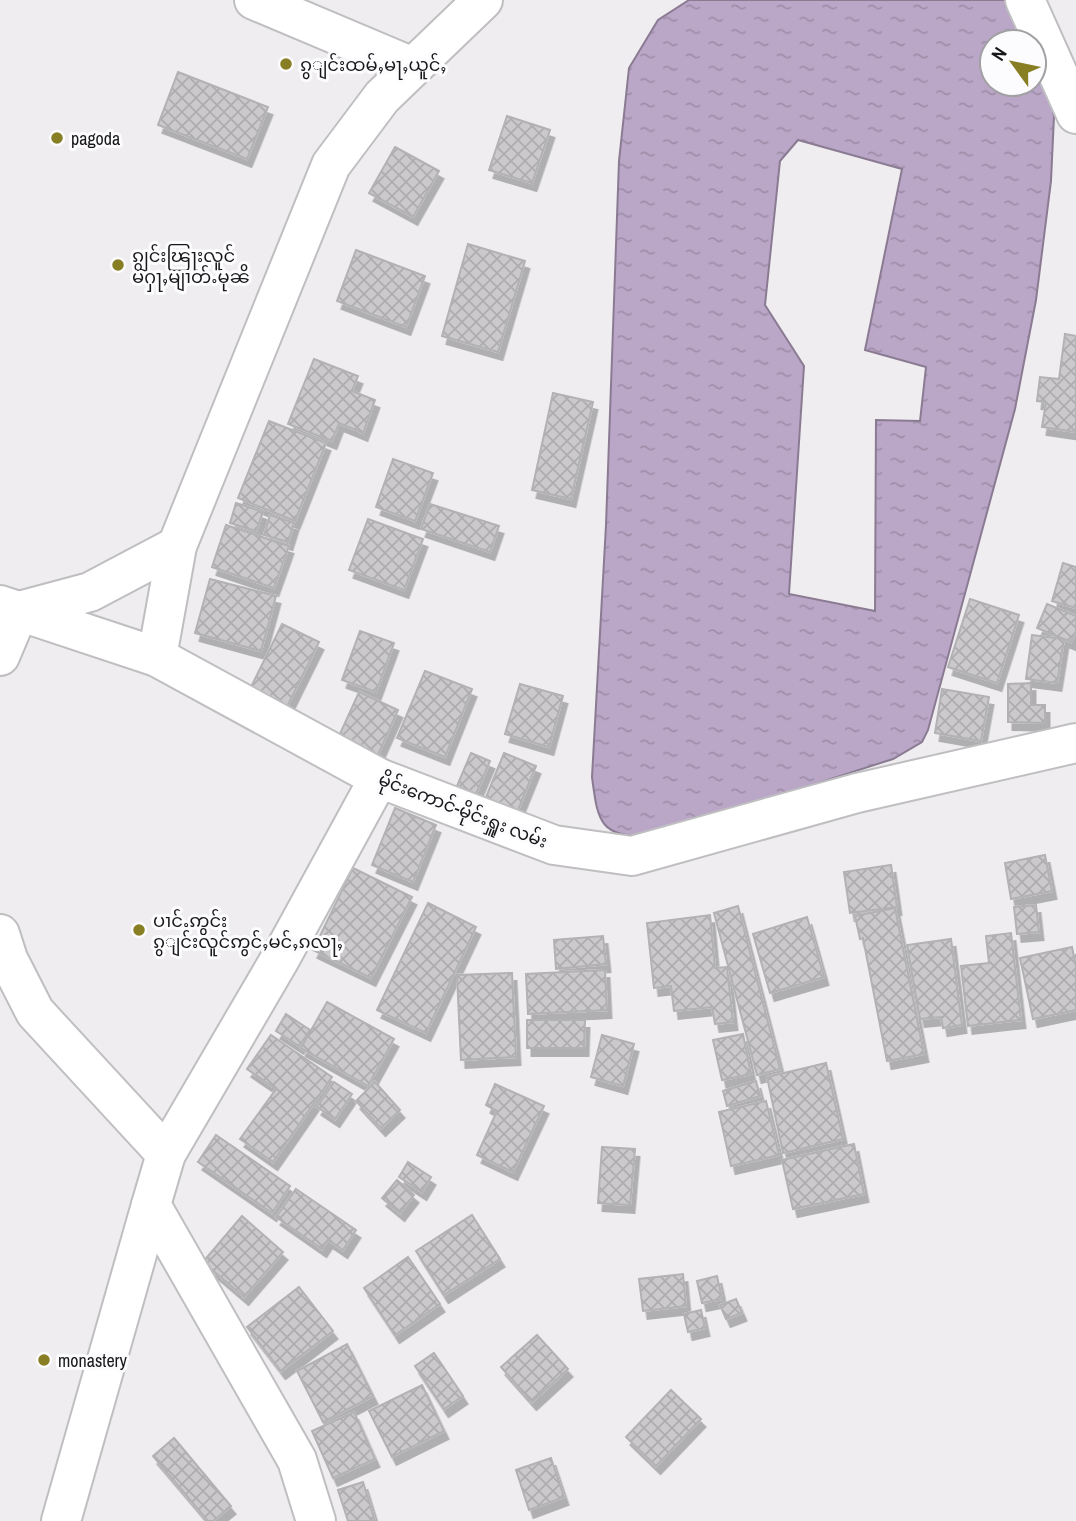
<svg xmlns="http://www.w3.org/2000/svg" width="1076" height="1521" viewBox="0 0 1076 1521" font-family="'Archivo Narrow','Noto Sans Myanmar',sans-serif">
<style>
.water{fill:url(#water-ripples);stroke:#8a7b93;stroke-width:2;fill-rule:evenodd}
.building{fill:url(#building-cross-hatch);stroke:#b2b1b3;stroke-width:2;filter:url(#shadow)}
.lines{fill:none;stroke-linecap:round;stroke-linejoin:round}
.minor-casing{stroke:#bfbec0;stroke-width:42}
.major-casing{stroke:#bfbec0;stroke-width:42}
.minor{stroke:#fff;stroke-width:38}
.major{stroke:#fff;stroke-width:38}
.poi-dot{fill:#887e24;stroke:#fcfbfe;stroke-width:2.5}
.labels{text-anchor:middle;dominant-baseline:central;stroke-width:6;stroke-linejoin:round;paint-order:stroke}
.poi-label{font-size:18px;fill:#191819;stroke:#fcfbfe;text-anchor:start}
.street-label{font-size:18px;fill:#191819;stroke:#fcfbfe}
</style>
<defs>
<pattern id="water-ripples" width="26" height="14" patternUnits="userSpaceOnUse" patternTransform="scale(1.75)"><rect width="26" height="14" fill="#baa6c7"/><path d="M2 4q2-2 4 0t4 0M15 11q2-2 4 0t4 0" fill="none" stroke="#9f8eaa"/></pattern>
<pattern id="building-cross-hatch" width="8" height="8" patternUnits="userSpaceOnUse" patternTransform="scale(1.75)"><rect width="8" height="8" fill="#cbc9cc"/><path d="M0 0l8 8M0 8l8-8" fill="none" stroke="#aeacaf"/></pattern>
<filter id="shadow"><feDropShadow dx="4.5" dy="8" stdDeviation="0" flood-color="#0004"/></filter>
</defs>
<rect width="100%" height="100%" fill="#efedf0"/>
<path class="water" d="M689 0H1017L1044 65 1054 116 1051 181 1036 300 1015 409 928 730 922 742 893 759 650 837C600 836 598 824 592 777L606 525 619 161 629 68 658 20ZM992 42H1034V84H992ZM798 140 902 169 865 350 926 367 920 421 876 420 875 611 789 594 804 366 765 305 780 161Z"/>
<g class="building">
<polygon points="178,72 268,107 247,159 158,125"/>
<polygon points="507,116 550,130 532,183 489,170"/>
<polygon points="395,147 439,171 413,217 369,193"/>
<polygon points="468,244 525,261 498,352 442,336"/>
<polygon points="356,250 425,276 406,327 337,301"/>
<polygon points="1065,334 1076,336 1076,432 1042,427 1046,402 1037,401 1040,377 1059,379"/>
<polygon points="314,359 358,376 352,391 375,400 363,433 339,423 332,441 288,424"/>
<polygon points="553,393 593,402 571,499 532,490"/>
<polygon points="269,421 326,443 295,521 238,498"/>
<polygon points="393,459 433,473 415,521 376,507"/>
<polygon points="236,503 263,512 256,531 230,523"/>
<polygon points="430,504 499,526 490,552 421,529"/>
<polygon points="270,515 294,523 288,542 264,535"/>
<polygon points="368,519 423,539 404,590 349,570"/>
<polygon points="226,525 289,546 274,588 212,567"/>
<polygon points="1063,563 1076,567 1076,608 1052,601"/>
<polygon points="210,579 276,596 261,651 195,633"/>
<polygon points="970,599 1019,615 997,683 948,667"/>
<polygon points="1047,604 1076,616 1076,631 1071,642 1037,628"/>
<polygon points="282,624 319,642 286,709 249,691"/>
<polygon points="360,631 394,643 376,692 342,680"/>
<polygon points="1032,635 1064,639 1057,683 1026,679"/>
<polygon points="425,671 472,689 445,757 397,738"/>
<polygon points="1031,683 1031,705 1045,705 1045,723 1008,722 1008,684"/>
<polygon points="520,684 563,696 549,747 505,734"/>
<polygon points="942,689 989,697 981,741 935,733"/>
<polygon points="359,692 398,710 373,766 334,747"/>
<polygon points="471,753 490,761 476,794 457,786"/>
<polygon points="504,753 536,766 512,825 480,812"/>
<polygon points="395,808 436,825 413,882 372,865"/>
<polygon points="1045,855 1052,891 1011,899 1005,863"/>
<polygon points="891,865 897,907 850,913 844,872"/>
<polygon points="353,868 412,897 371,978 313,950"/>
<polygon points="428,903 476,927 426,1033 377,1010"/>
<polygon points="1036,905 1039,932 1017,934 1014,907"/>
<polygon points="738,906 780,1069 757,1075 714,913"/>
<polygon points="895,908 924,1054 887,1061 863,938 860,939 855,916"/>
<polygon points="710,915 715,968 727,967 733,1022 715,1024 712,1007 674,1011 671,986 654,988 647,923"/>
<polygon points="807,917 824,977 770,993 753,934"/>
<polygon points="1011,933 1021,1020 968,1026 961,966 989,963 986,936"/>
<polygon points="603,936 606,964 556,969 554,940"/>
<polygon points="951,939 962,1025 943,1028 941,1017 920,1019 907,945"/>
<polygon points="1072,947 1076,967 1076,1010 1033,1019 1020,958"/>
<polygon points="605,970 607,1010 528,1014 526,974"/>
<polygon points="512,973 516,1057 461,1060 457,975"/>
<polygon points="327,1002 394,1039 368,1086 301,1048"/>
<polygon points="286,1014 310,1030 299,1046 276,1031"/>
<polygon points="527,1020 585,1020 584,1048 527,1048"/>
<polygon points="743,1034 751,1074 722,1080 713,1040"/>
<polygon points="271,1035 332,1077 273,1162 240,1139 276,1089 247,1069"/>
<polygon points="602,1035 634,1044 623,1086 591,1077"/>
<polygon points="826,1063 843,1139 783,1153 767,1077"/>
<polygon points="756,1081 760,1096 727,1106 723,1091"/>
<polygon points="334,1082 352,1094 335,1119 317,1107"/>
<polygon points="375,1082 400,1110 381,1128 356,1101"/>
<polygon points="495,1084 544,1106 513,1172 477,1155 497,1111 486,1105"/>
<polygon points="766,1101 779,1155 731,1166 719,1112"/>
<polygon points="216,1135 290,1186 272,1213 198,1162"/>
<polygon points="854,1144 864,1194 793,1209 782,1160"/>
<polygon points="602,1147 635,1149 630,1205 598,1203"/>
<polygon points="408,1162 431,1177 422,1192 399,1177"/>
<polygon points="397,1180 414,1195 400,1213 382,1198"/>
<polygon points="296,1189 356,1230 343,1250 328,1240 322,1249 276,1217"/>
<polygon points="472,1215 500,1259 444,1295 416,1251"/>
<polygon points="242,1216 283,1252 244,1297 203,1262"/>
<polygon points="408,1257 440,1304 395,1335 364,1288"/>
<polygon points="683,1274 686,1306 643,1311 639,1279"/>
<polygon points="717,1276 722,1299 702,1303 697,1281"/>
<polygon points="299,1287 333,1331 281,1371 247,1327"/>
<polygon points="736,1299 742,1313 726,1319 720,1305"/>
<polygon points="701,1310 705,1328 688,1332 684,1314"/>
<polygon points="537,1335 568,1369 532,1402 501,1367"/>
<polygon points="347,1344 373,1396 323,1422 297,1371"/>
<polygon points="434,1353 463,1396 444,1409 415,1366"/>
<polygon points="422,1385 444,1431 392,1457 369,1411"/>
<polygon points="671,1390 701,1419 656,1466 626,1437"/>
<polygon points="354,1412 375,1459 333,1478 312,1431"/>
<polygon points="174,1438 231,1506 213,1521 208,1521 153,1456"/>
<polygon points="551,1458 564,1497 529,1510 516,1470"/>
<polygon points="363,1482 375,1521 348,1521 338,1490"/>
</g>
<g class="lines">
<defs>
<g id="minor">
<polyline points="254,0 413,67"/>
<polyline points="1025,0 1076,114"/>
<polyline points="0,656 19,611 90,592 177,546"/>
<polyline points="157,657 177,546 331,165 382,97 483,0"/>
<polyline points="0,934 8,959 35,1012 166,1154"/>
<polyline points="61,1521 151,1205"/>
<polyline points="316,1521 297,1460 151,1205 166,1154 280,959 379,778"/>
</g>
<polyline id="major" points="0,605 157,657 379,778 554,845 632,856 857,793 1076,743"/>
</defs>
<use href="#minor" class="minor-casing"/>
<use href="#major" class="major-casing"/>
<use href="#minor" class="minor"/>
<use href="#major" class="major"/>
</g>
<g class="poi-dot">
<circle cx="286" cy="64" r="7"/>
<circle cx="57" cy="138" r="7"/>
<circle cx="118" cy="265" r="7"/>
<circle cx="139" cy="930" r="7"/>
<circle cx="44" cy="1360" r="7"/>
</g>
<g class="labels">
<g class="poi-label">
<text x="300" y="64">ၵွျင်းထမ်ႇမႃႇယူင်ႇ</text>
<text x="71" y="138">pagoda</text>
<text x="132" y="255">ၵျွင်းၽြႃးလူင်<tspan x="132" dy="21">မႁႃႇမျၢတ်ႉမုၼိ</tspan></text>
<text x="153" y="920">ပၢင်ႇဢွင်ႈ<tspan x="153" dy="21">ၵွျင်းလူင်ဢွင်ႇမင်ႇၵလႃႇ</tspan></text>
<text x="58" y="1360">monastery</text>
</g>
<g class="street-label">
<text transform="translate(463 810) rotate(21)">မိုင်းကောင်-မိုင်းရှူး လမ်း</text>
</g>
</g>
<g transform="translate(1013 63) rotate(303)"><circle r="33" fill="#fcfbfe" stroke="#a1a0a2" stroke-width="2"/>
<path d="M0-5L12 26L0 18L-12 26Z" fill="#887e24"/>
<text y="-10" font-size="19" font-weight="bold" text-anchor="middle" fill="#191819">N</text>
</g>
</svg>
